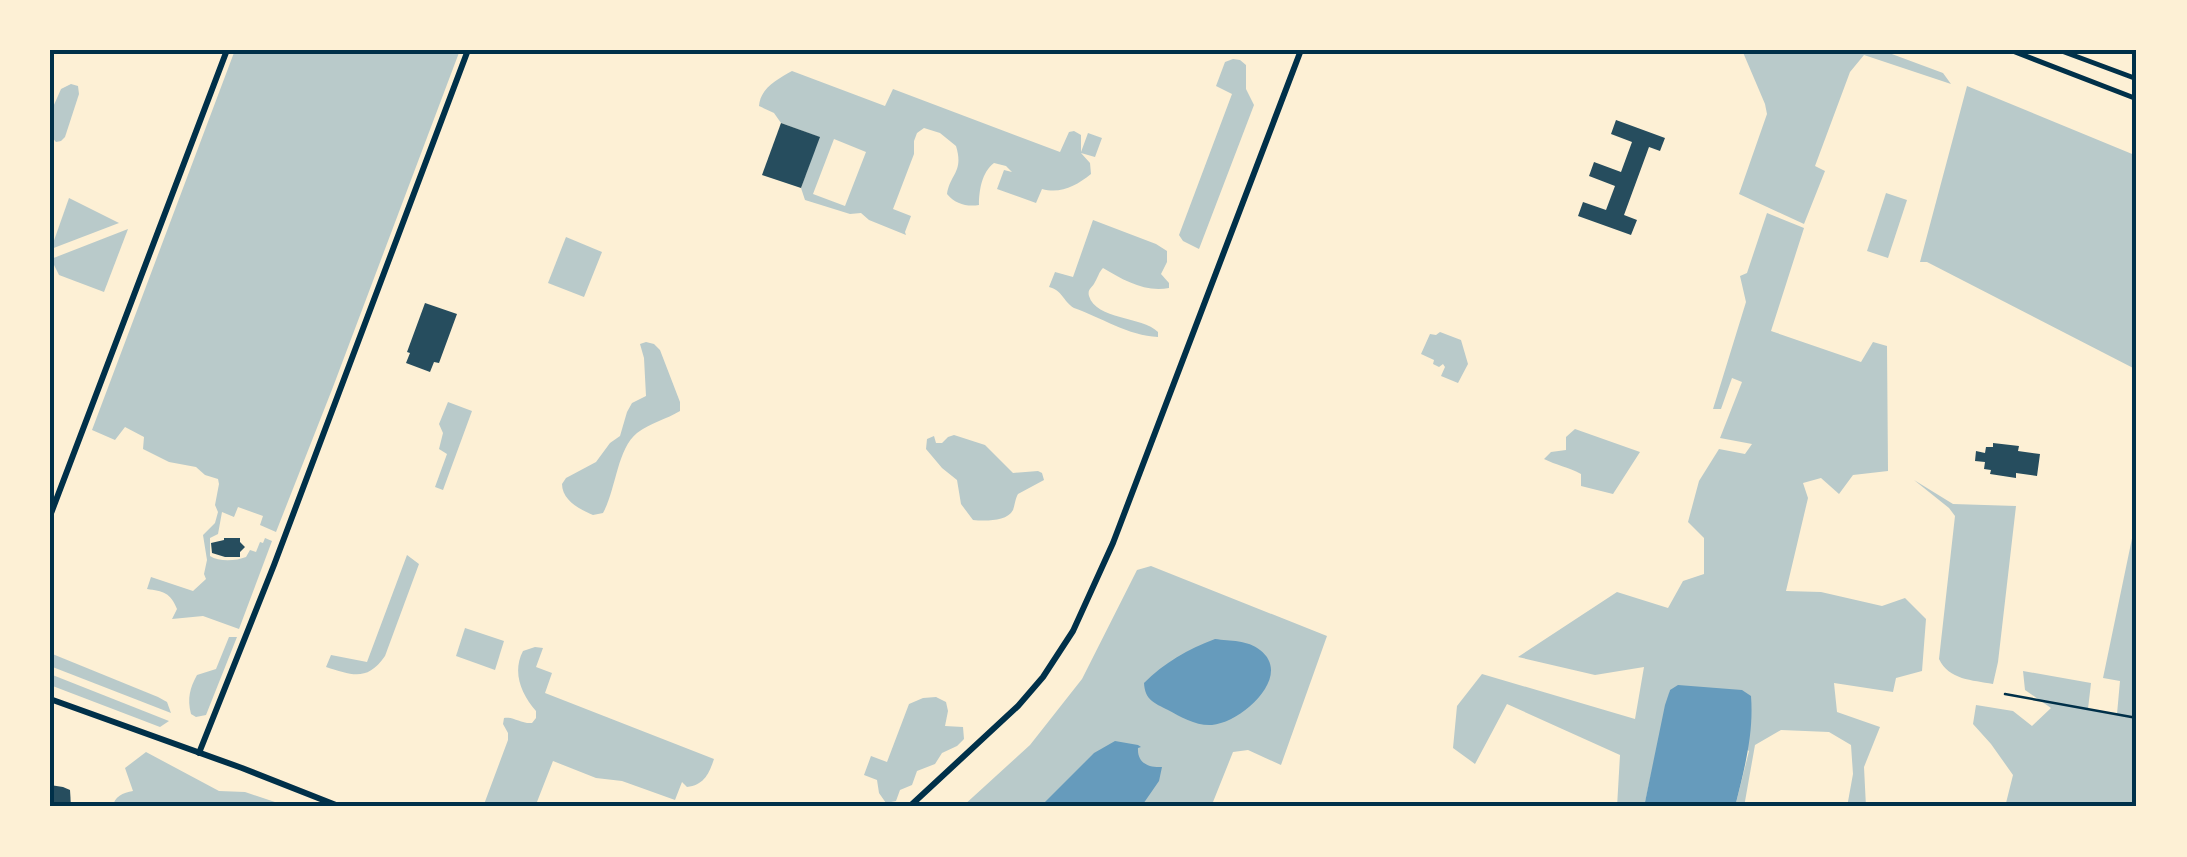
<svg xmlns="http://www.w3.org/2000/svg" width="2187" height="857" viewBox="0 0 2187 857" font-family="'Fira Sans',sans-serif">
<style>
.green{fill:#b9caca;fill-rule:evenodd}
.water{fill:#669bbc}
.building{fill:#264d5e}
.lines{fill:none;stroke-linecap:round;stroke-linejoin:round}
.service{stroke:#003049;stroke-width:2.5}
.tertiary{stroke:#003049;stroke-width:5}
.secondary{stroke:#003049;stroke-width:6}
.neatline{fill:none;stroke:#003049;stroke-width:4}
</style>
<rect width="100%" height="100%" fill="#fdf0d5"/>
<g class="green">
<path d="M235 50H460L333 387 276 532 260 525 263 516 238 507 234 517 222 512 218 534 210 538V556C219 562 236 561 246 557L250 550 256 552 260 542 263 543 265 538 272 541 239 629 203 616 172 619 177 609C171 593 163 591 147 589L151 577 193 591 206 579 204 574 207 560 203 535 215 523 218 512 215 505 219 484 218 479 205 475 196 467 169 462 143 449 144 437 125 427 115 440 92 430Z"/>
<polygon points="1742,50 1881,50 1943,73 1951,84 1864,55 1850,72 1815,166 1825,171 1804,224 1739,194 1767,114 1765,104"/>
<polygon points="1233,59 1240,60 1246,65 1246,89 1254,105 1199,249 1183,241 1179,235 1232,94 1216,86 1225,62"/>
<path d="M792 71 885 106 893 89 1060 152 1069 132 1074 131 1081 135V152L1088 133 1102 138 1095 157 1081 153 1090 163 1091 174C1076 186 1061 194 1042 189L1036 203 997 189 1004 170 1012 172 1006 166 994 163C982 172 979 190 979 205 967 207 955 204 947 194 950 174 964 172 956 146L940 133 924 128 917 133 914 141V154L893 209 911 216 905 232 906 235 869 220 861 213 850 214 805 200 801 188 819 137 781 123 774 113 759 106C760 88 778 79 792 71ZM834 139 866 152 845 206 813 194Z"/>
<polygon points="71,84 78,86 79,94 65,137 61,141 56,142 50,135 50,114 61,89"/>
<polygon points="1967,86 2137,156 2137,370 1927,262 1920,262"/>
<polygon points="1886,193 1907,200 1888,258 1867,251"/>
<polygon points="69,198 119,223 51,249"/>
<polygon points="1767,213 1804,228 1771,331 1861,362 1873,342 1887,346 1888,471 1853,475 1839,494 1821,478 1803,483 1808,498 1786,591 1821,592 1882,606 1905,598 1926,619 1922,671 1896,678 1893,692 1834,683 1837,712 1880,727 1864,767 1866,807 1847,807 1853,774 1851,745 1829,732 1781,730 1755,745 1744,807 1735,807 1749,751 1670,690 1644,807 1617,807 1620,755 1507,704 1475,764 1453,748 1457,706 1482,674 1635,719 1644,667 1595,675 1518,657 1617,592 1668,608 1683,581 1704,574 1704,538 1688,522 1699,481 1719,449 1745,454 1752,444 1720,438 1742,382 1732,378 1721,409 1713,409 1746,302 1740,276 1747,273"/>
<path d="M1093 220 1156 244 1167 251V262L1161 274 1169 283V288C1146 293 1123 280 1103 268 1099 272 1098 277 1095 282 1093 287 1087 289 1089 296 1096 320 1142 316 1158 332V337C1129 336 1100 317 1074 308 1063 301 1062 290 1049 287L1055 272 1073 277Z"/>
<polygon points="128,229 104,292 59,275 51,259"/>
<polygon points="566,237 602,252 584,297 548,283"/>
<polygon points="1440,332 1461,340 1468,364 1458,383 1441,376 1445,367 1443,364 1439,367 1433,364 1434,360 1421,354 1430,334 1436,335"/>
<path d="M646 342 654 344 660 350 680 402V411C667 419 650 423 637 433 617 449 616 490 603 513L593 515C579 509 562 500 562 484L566 478 596 462 610 443 620 436 627 412 632 403 646 396 644 358 640 344Z"/>
<polygon points="448,402 472,411 443,490 435,487 447,454 439,449 443,433 439,424"/>
<path d="M1575 429 1640 452 1613 494 1581 486V474C1568 467 1556 465 1544 459L1551 452 1566 450V437Z"/>
<path d="M954 435 985 445 1013 473 1038 471 1042 473 1044 480 1018 494C1015 499 1015 505 1013 510 1007 522 984 521 973 520L961 504 957 480 942 468 926 449 927 439 934 436 936 443H942L948 437Z"/>
<path d="M1914 480 1953 504 2016 506 1998 662 1993 684C1972 680 1949 680 1939 659L1955 516 1949 508Z"/>
<polygon points="2135,524 2137,524 2137,807 2005,807 2013,775 1991,744 1973,724 1976,705 2013,711 2032,726 2051,708 2025,690 2023,671 2091,683 2088,709 2117,714 2120,681 2103,678"/>
<path d="M407 555 419 564 385 656C367 682 352 675 326 667L331 655 367 662Z"/>
<polygon points="1151,566 1327,636 1281,765 1248,750 1233,752 1211,807 962,807 1030,745 1082,679 1137,570"/>
<polygon points="465,628 504,641 495,670 456,656"/>
<path d="M229 637H237L206 715 196 717 191 714C187 698 190 688 197 675L216 669Z"/>
<path d="M535 647 543 648 536 667 552 673 545 693 714 759C709 774 704 785 687 787L682 782 675 800 622 781 596 778 553 761 535 807H483L508 740V733L503 724 504 718C513 716 521 724 532 723L536 718V711C521 694 512 672 523 651Z"/>
<polygon points="50,653 158,697 167,702 171,713 50,666"/>
<polygon points="50,674 169,721 160,727 50,685"/>
<polygon points="923,698 936,697 946,702 948,711 945,726 963,727 964,739 957,746 942,753 935,764 917,771 912,785 900,790 896,801 886,803 879,793 877,780 864,775 871,756 887,762 909,704"/>
<path d="M146 752 219 791 245 792 290 807H113C114 796 123 793 133 791L125 768Z"/>
</g>
<g class="water">
<path d="M1215 639C1230 641 1248 640 1260 650 1294 676 1241 723 1212 725 1196 726 1181 717 1168 710 1154 703 1145 700 1144 683 1164 663 1188 649 1215 639Z"/>
<path d="M1678 685 1742 690 1751 696C1754 735 1744 770 1735 807H1644L1665 705 1670 690Z"/>
<path d="M1115 741 1138 745 1141 747 1138 748C1137 763 1149 768 1162 767L1159 781 1141 807H1040L1094 753Z"/>
</g>
<g class="building">
<polygon points="1616,120 1665,138 1660,151 1649,147 1624,215 1637,220 1631,235 1578,216 1583,202 1606,210 1615,186 1589,176 1594,162 1621,172 1632,142 1611,134"/>
<polygon points="781,123 820,137 801,188 762,175"/>
<polygon points="425,303 457,314 439,363 434,362 430,372 406,363 410,353 407,352"/>
<polygon points="1993,443 2019,446 2018,451 2040,454 2037,476 2016,473 2016,478 1990,474 1991,470 1984,469 1985,462 1975,461 1976,451 1985,453 1986,447 1993,447"/>
<polygon points="224,538 240,538 240,542 245,547 240,552 240,557 225,557 212,553 211,543 224,540"/>
<polygon points="50,785 63,787 70,790 71,807 50,807"/>
</g>
<g class="lines">
<polyline class="service" points="2005,694 2137,718"/>
<g class="tertiary">
<polyline points="2010,50 2137,99"/>
<polyline points="2059,50 2137,79"/>
</g>
<g class="secondary">
<polyline points="50,516 227,50"/>
<polyline points="50,699 242,768 341,807"/>
<polyline points="199,753 274,565 468,50"/>
<polyline points="909,807 1018,706 1043,677 1073,631 1113,543 1301,50"/>
</g>
</g>
<rect width="2187" height="857" fill="none" stroke="#fdf0d5" stroke-width="105"/>
<rect x="52" y="52" width="2082" height="752" class="neatline"/>
</svg>
